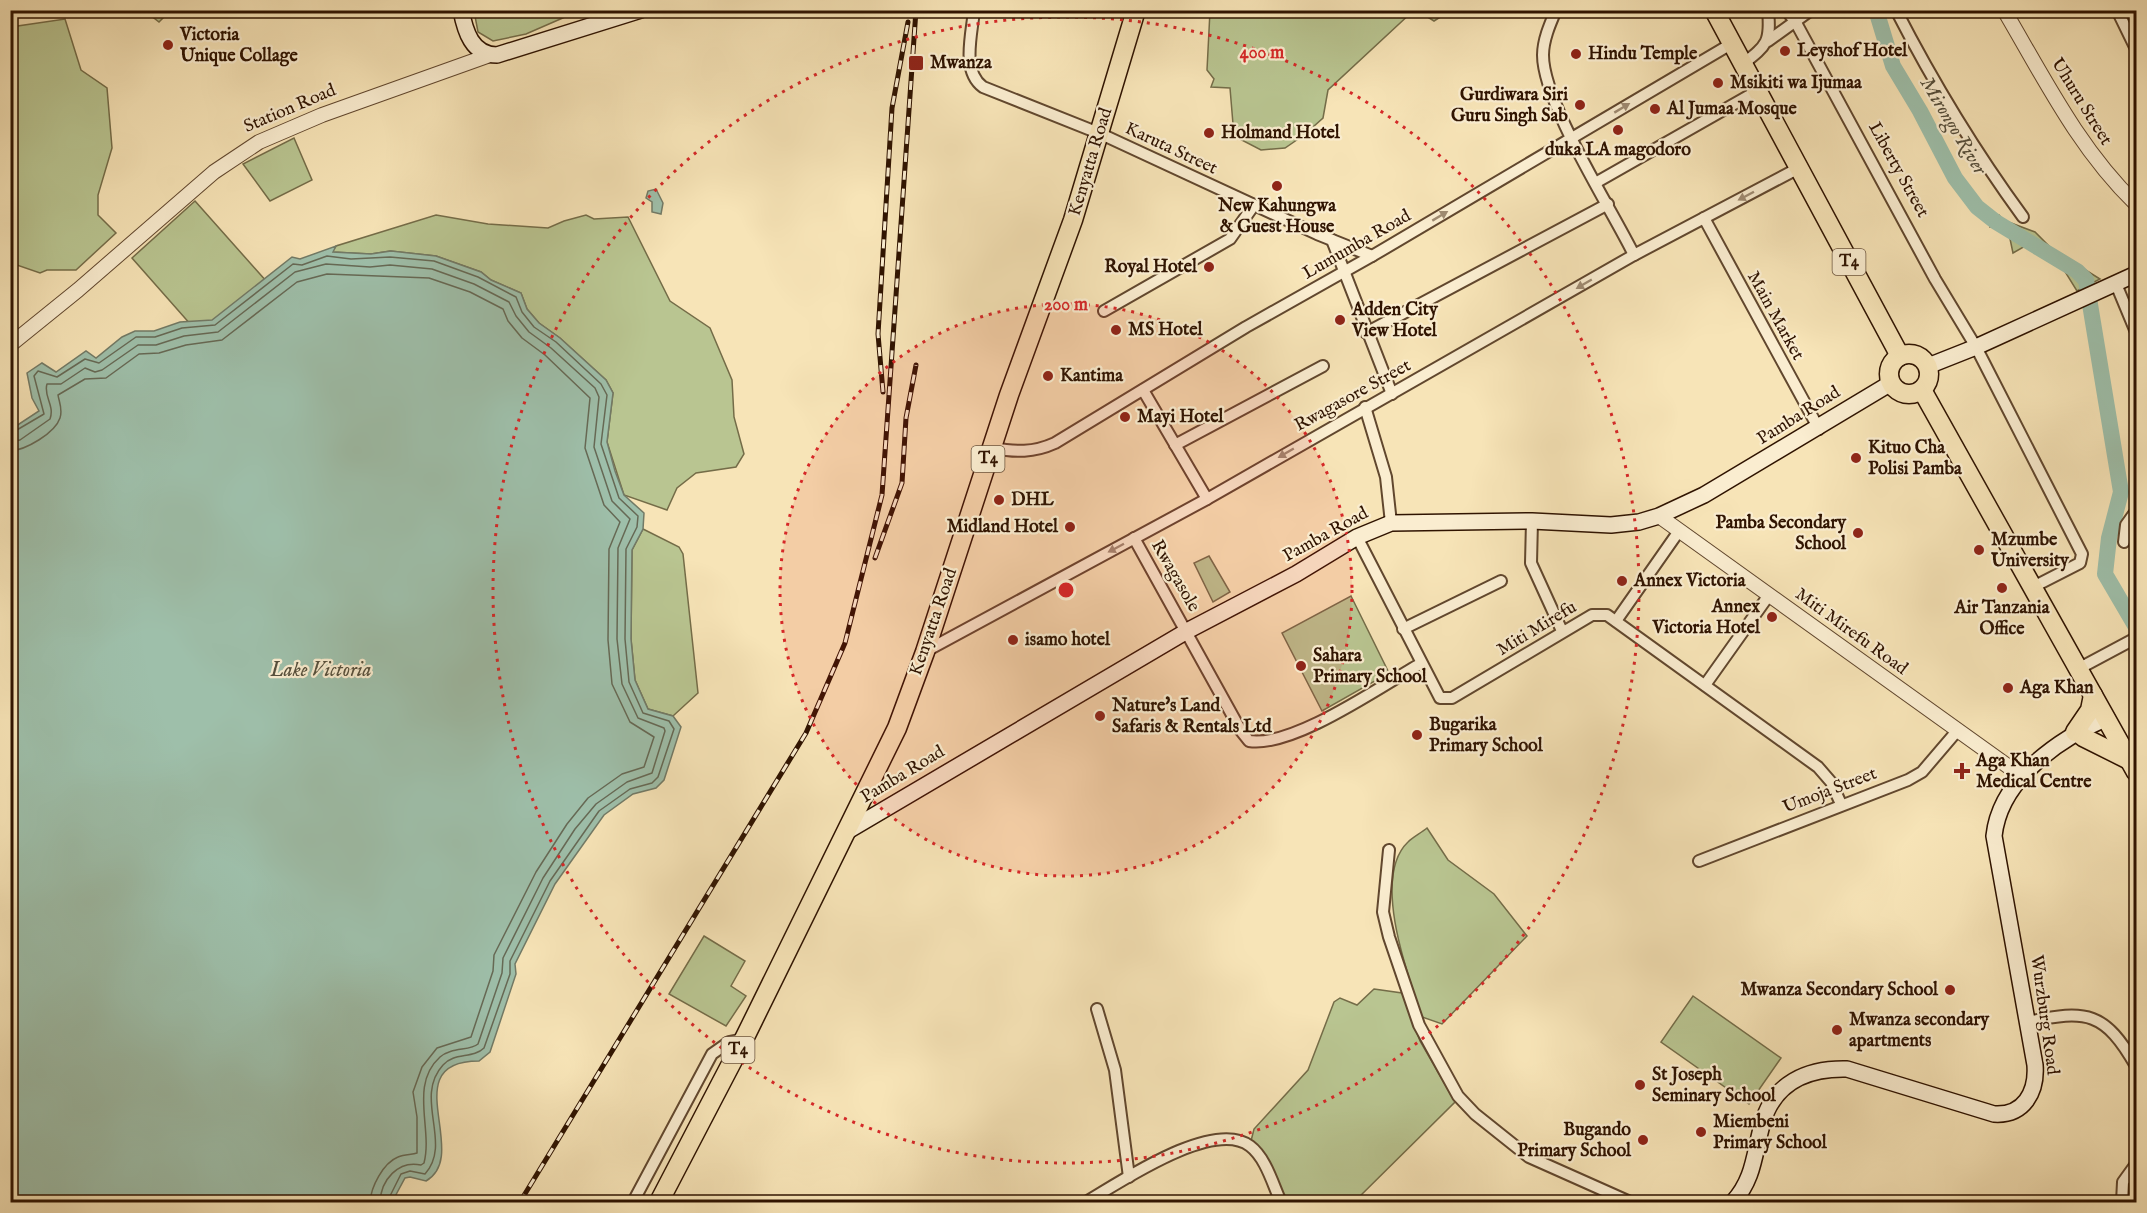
<svg xmlns="http://www.w3.org/2000/svg" width="2147" height="1213" viewBox="0 0 2147 1213" font-family="'IM FELL English',serif">
<style>
.green{fill:#b9c591;stroke:#746c48;stroke-width:1.5}
.water{fill:#9ebfaa;stroke:#727a66;stroke-width:1.5}
.lines{fill:none;stroke-linecap:round;stroke-linejoin:round}
.shore{stroke:#666955;stroke-width:1.5}
.river{stroke:#9ebfaa;stroke-width:16}
.minor-casing{stroke:#61472e;stroke-width:14}
.tertiary-casing{stroke:#61472e;stroke-width:16}
.secondary-casing{stroke:#2f1300;stroke-width:18}
.trunk-casing{stroke:#2f1300;stroke-width:21}
.minor{stroke:#faedd0;stroke-width:10}
.tertiary{stroke:#faedd0;stroke-width:14}
.secondary{stroke:#faedd0;stroke-width:15}
.trunk{stroke:#f7e4b7;stroke-width:18}
.rail-casing{stroke:#2f1300;stroke-width:5}
.rail{stroke:#faedd0;stroke-width:3;stroke-dasharray:9;stroke-linecap:butt}
.oneway{fill:#9f8b72}
.ring{fill:none;stroke:#d62828;stroke-width:3;stroke-dasharray:3 6}
.poi-dot{fill:#8f2418;stroke:#faedd0;stroke-width:2}
.labels{text-anchor:middle;dominant-baseline:central;stroke-width:4.5;stroke-linejoin:round;paint-order:stroke}
.shield{fill:#faedd0;stroke:#6c543e;stroke-width:1.5}
.shield-label{font-size:16px;font-weight:bold;fill:#2f1300}
.poi-label{font-size:18px;font-weight:bold;fill:#2f1300;stroke:#faedd0;text-anchor:start}
.street-label{font-size:18px;fill:#2f1300;stroke:#faedd0}
.water-label{font-size:20px;font-style:italic;fill:#564f3c;stroke:#faedd0}
.centre{fill:#d62828;stroke:#faedd0;stroke-width:3}
.ring-label{font-size:18px;text-anchor:middle;font-weight:bold;fill:#d62828;stroke:#faedd0;stroke-width:4.5;stroke-linejoin:round;paint-order:stroke}
</style>
<rect width="100%" height="100%" fill="#f7e4b7"/>
<filter id="stains"><feTurbulence type="fractalNoise" baseFrequency=".00333" numOctaves="4"/><feColorMatrix values="0 0 0 0 .2 0 0 0 0 .09 0 0 0 0 .02 0 0 0 .5 -.17"/></filter>
<radialGradient id="worn" r=".72"><stop offset=".6" stop-color="#630" stop-opacity="0"/><stop offset="1" stop-color="#630" stop-opacity=".3"/></radialGradient>
<g class="green">
<polygon points="145,11 170,11 159,22"/>
<polygon points="474,11 563,11 565,17 526,34 493,41 478,32"/>
<polygon points="1210,11 1210,10 1413,11 1328,90 1323,118 1304,135 1285,148 1261,150 1234,136 1230,88 1211,87 1214,79 1207,70"/>
<polygon points="1418,11 1450,11 1434,21"/>
<polygon points="65,19 81,70 107,88 112,148 98,195 98,215 116,233 76,270 47,270 40,273 11,263 11,27"/>
<polygon points="294,138 312,180 270,201 243,164"/>
<polygon points="195,201 267,282 199,334 132,258"/>
<polygon points="436,215 488,224 548,228 564,221 586,215 594,219 628,217 670,301 710,328 732,380 734,417 744,454 736,467 696,473 677,488 667,510 624,495 607,442 613,393 606,380 560,338 539,323 527,309 521,293 491,280 481,272 436,256 390,251 371,254 332,252 336,246"/>
<polygon points="1999,215 2003,220 2035,232 2052,249 2100,279 2077,291 2061,265 2025,246 2013,253 2009,234 1995,225 1990,227 1988,218"/>
<polygon points="643,529 679,547 683,554 698,693 673,716 648,709 635,680 631,639 632,550"/>
<polygon points="1209,556 1230,592 1213,602 1194,563"/>
<polygon points="1351,596 1389,673 1322,711 1282,633"/>
<path d="M1427 828 1448 860 1494 894 1527 936 1442 1024 1422 1017C1408 976 1371 877 1408 842 1413 837 1421 833 1427 828Z"/>
<polygon points="704,936 745,961 731,986 746,996 726,1026 669,994"/>
<polygon points="1374,989 1402,993 1420,1041 1455,1102 1354,1202 1282,1202 1251,1141 1254,1129 1308,1070 1334,1002 1340,998 1357,1005"/>
<polygon points="1693,996 1781,1058 1749,1104 1661,1042"/>
</g>
<g class="water">
<polygon points="656,189 663,203 661,214 652,212 652,202 646,198 648,191"/>
<path d="M336 246 333 252 371 254 391 251 436 256 481 272 491 280 521 293 527 309 539 323 560 338 606 380 613 393 607 442 615 471 624 495 644 513 643 529 632 550 631 639 635 680 648 709 673 716 681 727 664 780 656 788 633 794 604 815 555 884 515 964 516 974 490 1052 479 1061C394 1061 472 1155 426 1181L410 1177 405 1178 392 1202H11L10 430 39 411 32 398 27 373 42 363 56 372 86 351 96 358 122 337 135 331H154L180 322 212 320 292 257 300 259Z"/>
</g>
<g class="lines">
<g class="shore">
<path d="M10 434 44 414 34 376 38 371 57 377 85 359 99 363 136 337H155L182 328 215 325 293 264 302 265 327 256 351 259 390 257 434 261 478 277 516 297 522 312 534 327 556 342 601 384 607 395 601 444 619 498 638 516 637 527 626 549 625 639 629 682 643 713 669 721 674 729 658 777 652 783 630 789 599 811 550 881 510 961V974L484 1048C473 1059 454 1052 443 1065 413 1098 453 1143 425 1174L410 1171 401 1174 387 1202"/>
<path d="M10 442 20 440 50 419C55 405 43 396 47 384H61L85 368 95 372 102 370 138 345H156L184 336 218 332 295 272 326 264 370 267 390 265 432 269 474 284 509 302 516 316 529 332 551 348 595 388 599 397 594 447 612 501 630 519 618 548 617 639 622 684 638 718 664 728 665 731 652 773 627 782 596 804 575 829 543 878 503 958 502 973 478 1044C470 1051 451 1047 440 1057 409 1085 433 1129 424 1163L421 1165C398 1160 381 1180 380 1202"/>
<path d="M10 451C26 450 55 433 60 418 63 409 59 402 58 395L85 379 106 378 139 354 159 353 186 345 222 340 297 282 327 274 429 278 470 292 503 309 508 321 522 338 545 355 590 398 585 448 604 505 620 522 609 549 608 640 612 684 630 722 654 737 644 767 622 774 588 798 567 824 536 872 494 955 493 971 471 1037 437 1048 422 1067 413 1092 417 1117V1153C412 1155 405 1154 398 1157 383 1163 371 1187 370 1202"/>
</g>
<polyline class="river" points="1876,10 1893,66 1920,111 1955,178 1977,207 1996,222 2077,271 2086,280 2121,492 2109,538 2105,574 2136,627"/>
<defs>
<g id="minor">
<path d="M974 10C972 34 961 71 983 87L1101 134 1317 234 1372 256"/>
<path d="M1556 10C1550 24 1543 40 1543 55 1543 103 1611 208 1634 255"/>
<polyline points="1786,10 1795,21 1935,279 1976,347 2082,554 2080,563 2031,588"/>
<path d="M1896 10C1934 84 1974 150 2023 217"/>
<polyline points="2117,10 2136,49"/>
<polyline points="1768,41 1811,10"/>
<path d="M1743 64C1767 45 1771 42 1768 10"/>
<polyline points="1597,182 1757,91"/>
<polyline points="1704,218 1819,429"/>
<polyline points="1332,240 1392,394"/>
<polyline points="2116,284 2136,332"/>
<polyline points="1104,311 1230,239 1254,205"/>
<polyline points="1366,333 1608,204"/>
<polyline points="1143,390 1207,499"/>
<polyline points="1365,407 1386,477 1391,523"/>
<polyline points="1175,445 1323,366"/>
<path d="M992 448C1016 452 1033 453 1055 443L1246 327 1372 256 1731 44"/>
<polyline points="1532,521 1531,563 1562,631"/>
<polyline points="1357,537 1440,698 1452,698 1592,615 1607,615 1818,767 1831,782 1841,804"/>
<path d="M1134 538 1241 731 1249 741C1293 748 1381 686 1420 664"/>
<polyline points="2124,542 2126,525 2136,511"/>
<polyline points="1616,621 1679,531"/>
<polyline points="1403,629 1501,581"/>
<polyline points="926,651 1207,499 1634,255 1797,169"/>
<polyline points="2078,669 2136,638"/>
<polyline points="1705,685 1769,595"/>
<polyline points="1389,850 1383,912 1389,937 1419,1025 1458,1096 1475,1114 1529,1157 1630,1202"/>
<polyline points="1699,861 1908,780 1922,772 1957,731"/>
<polyline points="1097,1009 1115,1070 1129,1177"/>
<path d="M2028 1022C2087 1009 2105 1012 2136 1066"/>
<polyline points="633,1202 712,1054 729,1042 744,1039"/>
<path d="M1086 1202C1119 1183 1213 1118 1250 1146 1266 1158 1273 1185 1281 1202"/>
<polyline points="2122,1202 2123,1182 2136,1164"/>
</g>
<g id="tertiary">
<path d="M2004 10C2044 78 2079 149 2136 204"/>
<polyline points="10,345 78,290 214,172 259,142 322,115 490,55"/>
<polyline points="1659,516 2023,777"/>
</g>
<g id="secondary">
<path d="M461 10C465 31 472 55 497 55L641 10"/>
<polyline points="1928,366 1976,347 2136,274"/>
<polyline points="846,832 1187,631 1296,574 1357,537 1391,523 1532,521 1611,525 1639,522 1659,516 1704,495 1891,383"/>
<path d="M1733 1202C1754 1179 1754 1154 1762 1125 1773 1083 1807 1068 1847 1069L1994 1114C2024 1116 2037 1092 2035 1065L1994 836C2000 779 2059 739 2107 718"/>
</g>
<g id="trunk">
<polyline points="1714,10 1900,356"/>
<circle cx="1909" cy="374" r="20"/>
<polyline points="1922,390 2136,772"/>
<polyline points="2075,732 2090,710 2093,695"/>
<polyline points="2083,737 2129,760"/>
<polyline points="659,1202 744,1039 897,728 925,652 1009,395 1073,220 1136,10"/>
</g>
</defs>
<use href="#minor" class="minor-casing"/>
<use href="#tertiary" class="tertiary-casing"/>
<use href="#secondary" class="secondary-casing"/>
<use href="#trunk" class="trunk-casing"/>
<use href="#minor" class="minor"/>
<use href="#tertiary" class="tertiary"/>
<use href="#secondary" class="secondary"/>
<use href="#trunk" class="trunk"/>
<defs>
<g id="rail">
<polyline points="883,392 878,334 892,108 908,22"/>
<polyline points="875,558 902,483 906,418 916,365"/>
<polyline points="520,1202 806,733 845,643 882,495 916,10"/>
</g>
</defs>
<use href="#rail" class="rail-casing"/>
<use href="#rail" class="rail"/>
</g>
<defs><path id="oneway-solid" d="M-6-.8H1V-3.2L6.5 0L1 3.2V.8H-6Z" transform="scale(1.5)"/></defs>
<g class="oneway">
<use href="#oneway-solid" transform="translate(1622 108) rotate(-31)"/>
<use href="#oneway-solid" transform="translate(1746 196) rotate(152)"/>
<use href="#oneway-solid" transform="translate(1440 216) rotate(-31)"/>
<use href="#oneway-solid" transform="translate(1584 284) rotate(150)"/>
<use href="#oneway-solid" transform="translate(1286 453) rotate(150)"/>
<use href="#oneway-solid" transform="translate(1116 548) rotate(152)"/>
</g>
<circle cx="1066" cy="590" r="286" fill="#d62828" fill-opacity=".12"/>
<g class="ring">
<circle cx="1066" cy="590" r="286"/>
<circle cx="1066" cy="590" r="573"/>
</g>
<g class="poi-dot">
<circle cx="168" cy="45" r="6"/>
<circle cx="1785" cy="51" r="6"/>
<circle cx="1576" cy="54" r="6"/>
<rect x="908" y="55" width="16" height="16" rx="3"/>
<circle cx="1718" cy="83" r="6"/>
<circle cx="1580" cy="105" r="6"/>
<circle cx="1655" cy="109" r="6"/>
<circle cx="1618" cy="130" r="6"/>
<circle cx="1209" cy="133" r="6"/>
<circle cx="1277" cy="186" r="6"/>
<circle cx="1209" cy="267" r="6"/>
<circle cx="1340" cy="320" r="6"/>
<circle cx="1116" cy="330" r="6"/>
<circle cx="1048" cy="376" r="6"/>
<circle cx="1125" cy="417" r="6"/>
<circle cx="1856" cy="458" r="6"/>
<circle cx="999" cy="500" r="6"/>
<circle cx="1070" cy="527" r="6"/>
<circle cx="1858" cy="533" r="6"/>
<circle cx="1979" cy="550" r="6"/>
<circle cx="1622" cy="581" r="6"/>
<circle cx="2002" cy="588" r="6"/>
<circle cx="1772" cy="617" r="6"/>
<circle cx="1013" cy="640" r="6"/>
<circle cx="1301" cy="666" r="6"/>
<circle cx="2008" cy="688" r="6"/>
<circle cx="1100" cy="716" r="6"/>
<circle cx="1417" cy="735" r="6"/>
<path d="M1959 762h6v6h6v6h-6v6h-6v-6h-6v-6h6z"/>
<circle cx="1950" cy="990" r="6"/>
<circle cx="1837" cy="1030" r="6"/>
<circle cx="1640" cy="1085" r="6"/>
<circle cx="1701" cy="1132" r="6"/>
<circle cx="1643" cy="1140" r="6"/>
</g>
<g class="labels">
<g class="shield">
<rect x="1832.5" y="249" width="33" height="26" rx="4.5"/>
<rect x="971.5" y="446" width="33" height="26" rx="4.5"/>
<rect x="721.5" y="1037" width="33" height="26" rx="4.5"/>
</g>
<g class="shield-label">
<text x="1849" y="262">T4</text>
<text x="988" y="459">T4</text>
<text x="738" y="1050">T4</text>
</g>
<g class="poi-label">
<text x="180" y="35">Victoria<tspan x="180" dy="21">Unique Collage</tspan></text>
<text x="1797" y="51">Leyshof Hotel</text>
<text x="1588" y="54">Hindu Temple</text>
<text x="930" y="63">Mwanza</text>
<text x="1730" y="83">Msikiti wa Ijumaa</text>
<text x="1568" y="95" text-anchor="end">Gurdiwara Siri<tspan x="1568" dy="21">Guru Singh Sab</tspan></text>
<text x="1667" y="109">Al Jumaa Mosque</text>
<text x="1221" y="133">Holmand Hotel</text>
<text x="1618" y="150" text-anchor="middle">duka LA magodoro</text>
<text x="1277" y="206" text-anchor="middle">New Kahungwa<tspan x="1277" dy="21">&amp; Guest House</tspan></text>
<text x="1197" y="267" text-anchor="end">Royal Hotel</text>
<text x="1352" y="310">Adden City<tspan x="1352" dy="21">View Hotel</tspan></text>
<text x="1128" y="330">MS Hotel</text>
<text x="1060" y="376">Kantima</text>
<text x="1137" y="417">Mayi Hotel</text>
<text x="1868" y="448">Kituo Cha<tspan x="1868" dy="21">Polisi Pamba</tspan></text>
<text x="1011" y="500">DHL</text>
<text x="1846" y="523" text-anchor="end">Pamba Secondary<tspan x="1846" dy="21">School</tspan></text>
<text x="1058" y="527" text-anchor="end">Midland Hotel</text>
<text x="1991" y="540">Mzumbe<tspan x="1991" dy="21">University</tspan></text>
<text x="1634" y="581">Annex Victoria</text>
<text x="1760" y="607" text-anchor="end">Annex<tspan x="1760" dy="21">Victoria Hotel</tspan></text>
<text x="2002" y="608" text-anchor="middle">Air Tanzania<tspan x="2002" dy="21">Office</tspan></text>
<text x="1025" y="640">isamo hotel</text>
<text x="1313" y="656">Sahara<tspan x="1313" dy="21">Primary School</tspan></text>
<text x="2020" y="688">Aga Khan</text>
<text x="1112" y="706">Nature's Land<tspan x="1112" dy="21">Safaris &amp; Rentals Ltd</tspan></text>
<text x="1429" y="725">Bugarika<tspan x="1429" dy="21">Primary School</tspan></text>
<text x="1976" y="761">Aga Khan<tspan x="1976" dy="21">Medical Centre</tspan></text>
<text x="1938" y="990" text-anchor="end">Mwanza Secondary School</text>
<text x="1849" y="1020">Mwanza secondary<tspan x="1849" dy="21">apartments</tspan></text>
<text x="1652" y="1075">St Joseph<tspan x="1652" dy="21">Seminary School</tspan></text>
<text x="1713" y="1122">Miembeni<tspan x="1713" dy="21">Primary School</tspan></text>
<text x="1631" y="1130" text-anchor="end">Bugando<tspan x="1631" dy="21">Primary School</tspan></text>
</g>
<g class="street-label">
<text transform="translate(2081 102) rotate(58)">Uhuru Street</text>
<text transform="translate(290 109) rotate(-23)">Station Road</text>
<text transform="translate(1171 149) rotate(25)">Karuta Street</text>
<text transform="translate(1091 162) rotate(-73)">Kenyatta Road</text>
<text transform="translate(1898 170) rotate(61)">Liberty Street</text>
<text transform="translate(1357 245) rotate(-30)">Lumumba Road</text>
<text transform="translate(1775 316) rotate(61)">Main Market</text>
<text transform="translate(1353 396) rotate(-29)">Rwagasore Street</text>
<text transform="translate(1799 416) rotate(-32)">Pamba Road</text>
<text transform="translate(1326 535) rotate(-29)">Pamba Road</text>
<text transform="translate(1175 576) rotate(60)">Rwagasole</text>
<text transform="translate(934 622) rotate(-71)">Kenyatta Road</text>
<text transform="translate(1537 629) rotate(-31)">Miti Mirefu</text>
<text transform="translate(1851 632) rotate(36)">Miti Mirefu Road</text>
<text transform="translate(903 775) rotate(-31)">Pamba Road</text>
<text transform="translate(1830 791) rotate(-21)">Umoja Street</text>
<text transform="translate(2044 1015) rotate(82)">Wurzburg Road</text>
</g>
<g class="water-label">
<text transform="translate(1953 126) rotate(59)">Mirongo River</text>
<text x="321" y="670">Lake Victoria</text>
</g>
</g>
<circle cx="1066" cy="590" r="9" class="centre"/>
<g class="ring-label">
<text x="1262" y="58">400 m</text>
<text x="1066" y="310">200 m</text>
</g>
<rect width="2147" height="1213" fill="none" stroke="#f7e4b7" stroke-width="36"/>
<rect x="12" y="12" width="2123" height="1189" fill="none" stroke="#2f1300" stroke-width="3"/>
<rect x="18" y="18" width="2111" height="1177" fill="none" stroke="#2f1300" stroke-width="1.5"/>
<rect width="100%" height="100%" filter="url(#stains)"/>
<rect width="100%" height="100%" fill="url(#worn)"/>
</svg>
